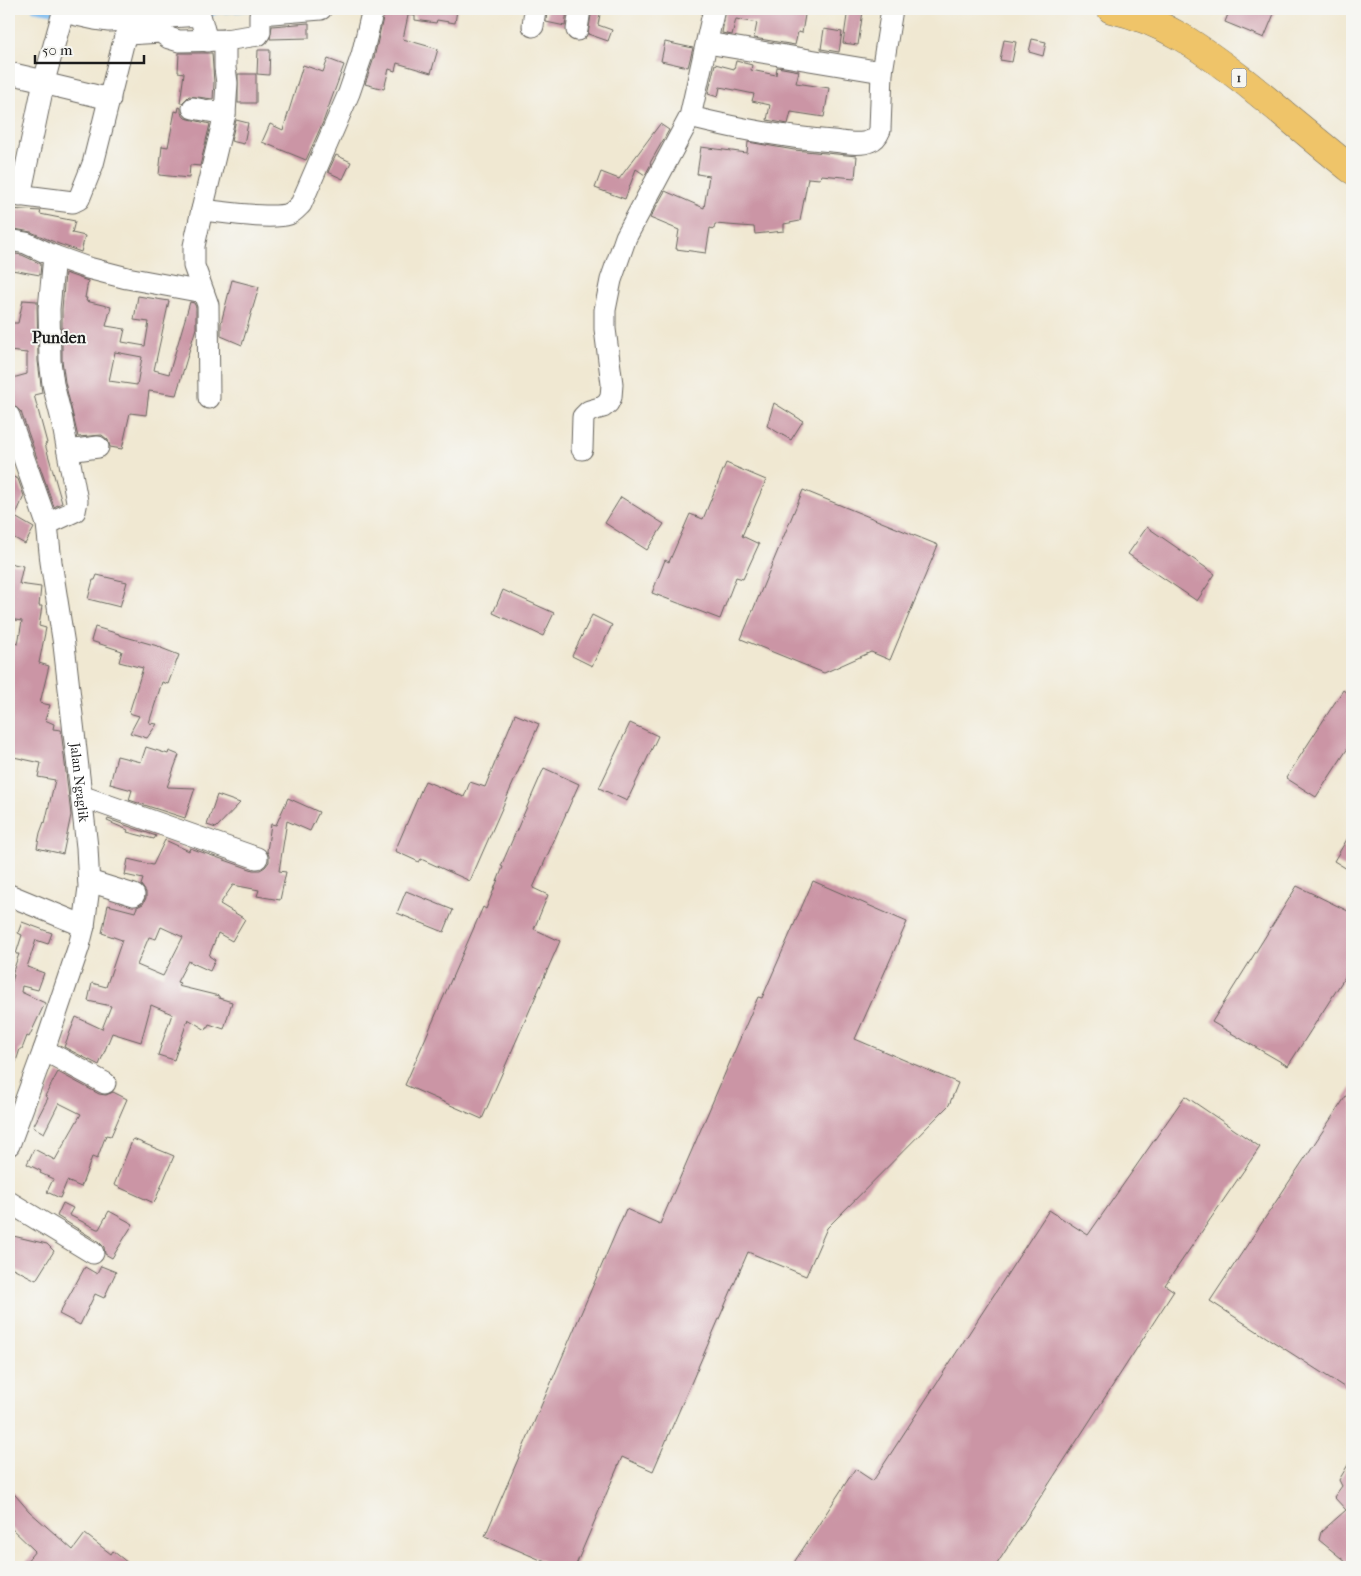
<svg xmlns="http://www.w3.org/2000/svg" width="1361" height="1576" viewBox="0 0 1361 1576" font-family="'IM FELL French Canon',serif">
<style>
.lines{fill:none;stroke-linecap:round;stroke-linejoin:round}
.stream{stroke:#7dbcf1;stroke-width:4.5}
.building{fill:#cb95a5;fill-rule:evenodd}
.minor-casing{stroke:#66635c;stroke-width:23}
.major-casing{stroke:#66635c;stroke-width:29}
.minor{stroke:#fff;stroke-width:21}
.major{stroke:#efc469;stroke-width:28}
.labels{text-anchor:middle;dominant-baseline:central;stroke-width:4;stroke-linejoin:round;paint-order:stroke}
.shield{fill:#f6f6f2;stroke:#5d5d5c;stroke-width:1}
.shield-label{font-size:12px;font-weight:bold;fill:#1c1c1c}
.street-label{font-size:14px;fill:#1c1c1c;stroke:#f6f6f2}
.quarter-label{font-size:16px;font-weight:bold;fill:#1c1c1c;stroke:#f6f6f2}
</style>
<rect width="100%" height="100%" fill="#f6f6f2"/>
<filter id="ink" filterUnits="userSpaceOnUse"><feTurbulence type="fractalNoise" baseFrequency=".02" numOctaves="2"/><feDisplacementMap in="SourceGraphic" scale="10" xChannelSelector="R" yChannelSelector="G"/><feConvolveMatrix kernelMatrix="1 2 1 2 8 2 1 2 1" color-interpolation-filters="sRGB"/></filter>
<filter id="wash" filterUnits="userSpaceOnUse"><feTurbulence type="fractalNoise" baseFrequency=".0096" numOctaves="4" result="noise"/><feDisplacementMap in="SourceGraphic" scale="20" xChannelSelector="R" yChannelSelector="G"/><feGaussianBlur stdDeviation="1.12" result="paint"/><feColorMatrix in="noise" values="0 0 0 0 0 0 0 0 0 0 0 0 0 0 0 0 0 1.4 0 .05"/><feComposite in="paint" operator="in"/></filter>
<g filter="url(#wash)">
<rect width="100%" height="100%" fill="#f0e8d2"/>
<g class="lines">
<g class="stream">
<polyline points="34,9 58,13"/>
<polyline points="206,17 216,12 255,9"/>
</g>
</g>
<g id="blocks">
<g class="building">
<polygon points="385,9 398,9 409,11 403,39 438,49 431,73 397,63 395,71 389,69 384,89 365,84 374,58"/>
<polygon points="410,9 457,10 455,23 437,20 436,23 415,20 415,16 409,15"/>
<polygon points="547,9 567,9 565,26 546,22"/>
<polygon points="592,9 601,9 598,25 612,30 608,41 588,34"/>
<polygon points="726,9 806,9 802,33 798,32 795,45 754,38 757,23 736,19 732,35 722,33"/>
<polygon points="848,9 863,11 858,45 843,43"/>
<polygon points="1230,9 1276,9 1264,38 1225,22"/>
<polygon points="309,23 309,38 270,39 272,26"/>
<polygon points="824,29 842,32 839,52 821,49"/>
<polygon points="1032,39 1046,42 1043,56 1029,52"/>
<polygon points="1004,40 1016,42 1012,62 1000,60"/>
<polygon points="665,42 693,48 688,67 661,61"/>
<polygon points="258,50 270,50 269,75 257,74"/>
<polygon points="179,53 212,53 214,83 213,99 189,96 182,103 180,103 184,73 178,72"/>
<polygon points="328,59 344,65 323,122 306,160 262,142 270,124 283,130 303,65 323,72"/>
<polygon points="736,61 752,65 751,70 776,75 777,67 799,71 796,83 829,88 824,117 791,112 788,124 767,120 770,105 752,101 754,94 720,87 718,97 708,94 715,64 734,69"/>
<rect x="238" y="74" width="18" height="29"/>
<polygon points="179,107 181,108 181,113 185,118 210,124 200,166 190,165 189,178 159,175 162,146 168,147 175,111 178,112"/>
<polygon points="236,120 248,123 244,144 231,141"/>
<polygon points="660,124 669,130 650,163 651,164 645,175 636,169 625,199 595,188 601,172 619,179"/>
<polygon points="748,142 794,150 857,156 855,178 821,175 820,179 808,178 800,221 784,224 784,231 755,234 754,227 715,224 714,229 710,228 706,253 676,249 679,230 650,218 665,191 704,208 709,176 697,174 701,147 747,153"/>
<polygon points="336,155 351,162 343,179 328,172"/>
<polygon points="9,209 41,211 40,214 75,221 72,233 85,236 81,252 59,244 31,232 9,228"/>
<polygon points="9,253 22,255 41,264 40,275 12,270 13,264 9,264"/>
<path d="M65 273 88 281 85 298H87L86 301 111 307 106 326 125 329 122 342 145 346 149 322 134 320 138 296 169 301 154 370 169 374 190 302 194 303 196 307V328L176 395 149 391 146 415 130 413 122 449 110 447 108 440 102 435 78 437 65 382 62 360V309ZM115 352 142 357 137 385 109 381Z"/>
<polygon points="232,280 259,287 242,345 221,336 221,323"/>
<polygon points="23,300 37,301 38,361 42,393 34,395 47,443 45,444 62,503 54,507 21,412 14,405 9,385 9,379 27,374 27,353 9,351 9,323 18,323"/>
<polygon points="774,403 803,421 791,440 767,426"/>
<polygon points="726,463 766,480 742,536 759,544 743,579 736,577 720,619 652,593 665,560 669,562 690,514 703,519"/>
<polygon points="9,475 18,479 24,496 15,517 34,528 25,544 9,535"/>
<polygon points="803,490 938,545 890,660 871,652 824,673 741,639"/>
<polygon points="621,497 664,524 647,550 605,523"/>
<polygon points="1147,527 1215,574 1197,601 1128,554"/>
<polygon points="9,563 23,566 19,584 41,587 39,606 42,606 39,626 46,628 39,663 49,666 40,703 50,705 45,720 54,724 53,729 61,730 71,815 63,854 37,848 40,833 44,822 45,823 55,780 38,777 41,763 9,756 9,642 18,644 22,621 9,619"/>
<polygon points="97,575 127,582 120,607 88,599 93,580 95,580"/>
<polygon points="503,590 554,613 543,636 493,613"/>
<polygon points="592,615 612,625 592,666 572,656"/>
<polygon points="95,627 119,634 119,635 161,647 161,648 179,655 168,684 162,682 149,723 157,724 147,738 130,733 139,716 129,713 143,668 119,662 122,651 91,641"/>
<polygon points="1343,690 1352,697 1352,742 1316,797 1286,778"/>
<polygon points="515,714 539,724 470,881 421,859 419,862 395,851 425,781 464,797 470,782 485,787"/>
<polygon points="630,723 658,736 627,801 599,788"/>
<polygon points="146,747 168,754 169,751 179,755 167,787 195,788 185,818 129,800 132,790 110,784 117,756 141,762"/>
<polygon points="544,768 579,784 533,888 548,895 534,929 560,941 482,1119 405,1085 483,907 486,909 503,867 501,866"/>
<polygon points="217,795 240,803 216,828 207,825"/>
<path d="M288 798 319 812 310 831 287 821 279 871 286 872 280 900 257 896 259 890 233 885 220 904 245 919 232 941 218 933 209 956 215 960 210 971 188 961 177 982 180 983 178 986 219 996V998L232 1002 224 1029 209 1024 206 1030 188 1019 174 1060 158 1055 172 1014 151 1005 141 1042 112 1033 99 1065 64 1047 76 1017 102 1029 111 1006 88 1001 92 983 106 987 122 940 102 933 108 905 135 912 137 907 143 904 146 898V892L141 885 143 879 125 875 128 859 153 865 165 840 189 851 190 848 253 870H260L265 867 269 862V856L267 851 271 824 276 825ZM161 927 183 937 163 976 137 965 149 937 156 939Z"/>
<polygon points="108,819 156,836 154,839 127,832 128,830 107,821"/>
<polygon points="1352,831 1352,872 1334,861"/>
<polygon points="813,881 907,922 855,1039 958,1083 949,1105 827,1228 806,1276 748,1252 653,1471 622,1457 575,1567 557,1567 485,1536 626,1209 660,1224 758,997 762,998"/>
<polygon points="1297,886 1352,913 1352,966 1288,1066 1212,1022"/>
<polygon points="406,891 453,910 444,932 397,913"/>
<polygon points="22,922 52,933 48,944 36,940 27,967 44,973 38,990 22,986 21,992 45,1003 29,1037 27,1036 22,1049 20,1049 11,1077 9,1076 9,986 10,987 14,975 12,974 19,954 16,954 22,935 18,933"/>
<polygon points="58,1072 99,1094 106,1095 113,1092 127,1099 111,1136 106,1135 97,1159 92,1157 81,1187 67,1181 60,1198 47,1192 53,1179 40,1173 41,1171 27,1164 34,1149 55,1160 81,1114 59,1103 44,1133 33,1127 48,1098 45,1096"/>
<polygon points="1352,1087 1352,1381 1347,1389 1210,1301"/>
<polygon points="1185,1096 1260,1147 1165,1285 1174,1291 995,1567 791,1567 855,1469 873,1481 1049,1210 1088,1235"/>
<polygon points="133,1139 174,1156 154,1203 114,1185"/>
<polygon points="63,1203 73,1208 69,1215 97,1229 99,1229 109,1211 133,1224 112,1258 105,1254 104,1247 99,1242 57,1216"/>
<polygon points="9,1235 47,1244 54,1251 36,1280 9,1266"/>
<polygon points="101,1266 116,1272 104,1298 95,1294 80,1325 59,1314 85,1267 97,1274"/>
<polygon points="1352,1458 1352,1567 1319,1540 1321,1532 1346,1510 1334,1497 1342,1486 1339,1480"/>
<polygon points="9,1488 29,1511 73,1550 85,1534 111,1554 113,1551 133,1567 22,1567 35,1551 9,1526"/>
</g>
</g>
</g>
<g filter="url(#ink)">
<use href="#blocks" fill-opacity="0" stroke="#66635c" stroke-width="1"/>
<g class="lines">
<defs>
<g id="minor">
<polyline points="63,12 95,19 109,21 200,15 207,41"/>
<polyline points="533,26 535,9"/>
<polyline points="577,30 580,9"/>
<polyline points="707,43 882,72"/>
<polyline points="9,73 44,81"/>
<polyline points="43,83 110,99"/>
<polyline points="193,108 225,114 202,210 194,246 194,266 208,305 209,398"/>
<polyline points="225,114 227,83 225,68 225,40"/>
<path d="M690 117C737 129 783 137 832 141 843 142 860 146 870 141 876 139 878 135 880 130L882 72 892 9"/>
<polyline points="9,194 73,202 79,199 93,164 125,36 128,34 161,32 169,38 179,41 225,40 258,35 260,32 260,14 321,9"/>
<polyline points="20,196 44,81 64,9"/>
<path d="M202 210C222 212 271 220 289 214 294 212 297 208 301 204L349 93 362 55 373 9"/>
<polyline points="9,240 26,243 54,256 88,268 127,278 203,292"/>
<path id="s1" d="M9 416 47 524 51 562 64 645 87 847 89 887 84 926 79 946 44 1050 9 1145"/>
<polyline points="582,449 583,417 589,411 603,407 608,403 611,397 612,384 605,329 605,310 611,280 626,237 690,117 714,9"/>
<polyline points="68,451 98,447"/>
<polyline points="47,524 75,511 77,501 62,420 53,384 50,361 49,309 54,256"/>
<polyline points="81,796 257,858"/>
<polyline points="89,881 134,895"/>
<polyline points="9,895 84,926"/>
<polyline points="44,1050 105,1083"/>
<polyline points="9,1202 93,1253"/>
</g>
<path id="major" d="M1111 9C1165 21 1202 49 1245 82 1281 111 1316 141 1352 170"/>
</defs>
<use href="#minor" class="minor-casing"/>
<use href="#major" class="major-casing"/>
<use href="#minor" class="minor"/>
<use href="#major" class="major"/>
</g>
</g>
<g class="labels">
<rect class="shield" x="1231.5" y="68.5" width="15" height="19" rx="4"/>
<g class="shield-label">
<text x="1239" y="78">1</text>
</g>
<g class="street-label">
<text stroke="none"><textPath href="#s1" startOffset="375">Jalan Ngaglik</textPath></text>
</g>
<g class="quarter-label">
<text x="59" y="337">Punden</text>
</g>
</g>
<rect width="1361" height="1576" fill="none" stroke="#f6f6f2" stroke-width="30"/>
<path d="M35 55v8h109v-8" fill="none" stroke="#1c1c1c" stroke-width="2.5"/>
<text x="42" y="55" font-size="15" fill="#1c1c1c" stroke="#f6f6f2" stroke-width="4" paint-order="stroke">50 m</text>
</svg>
